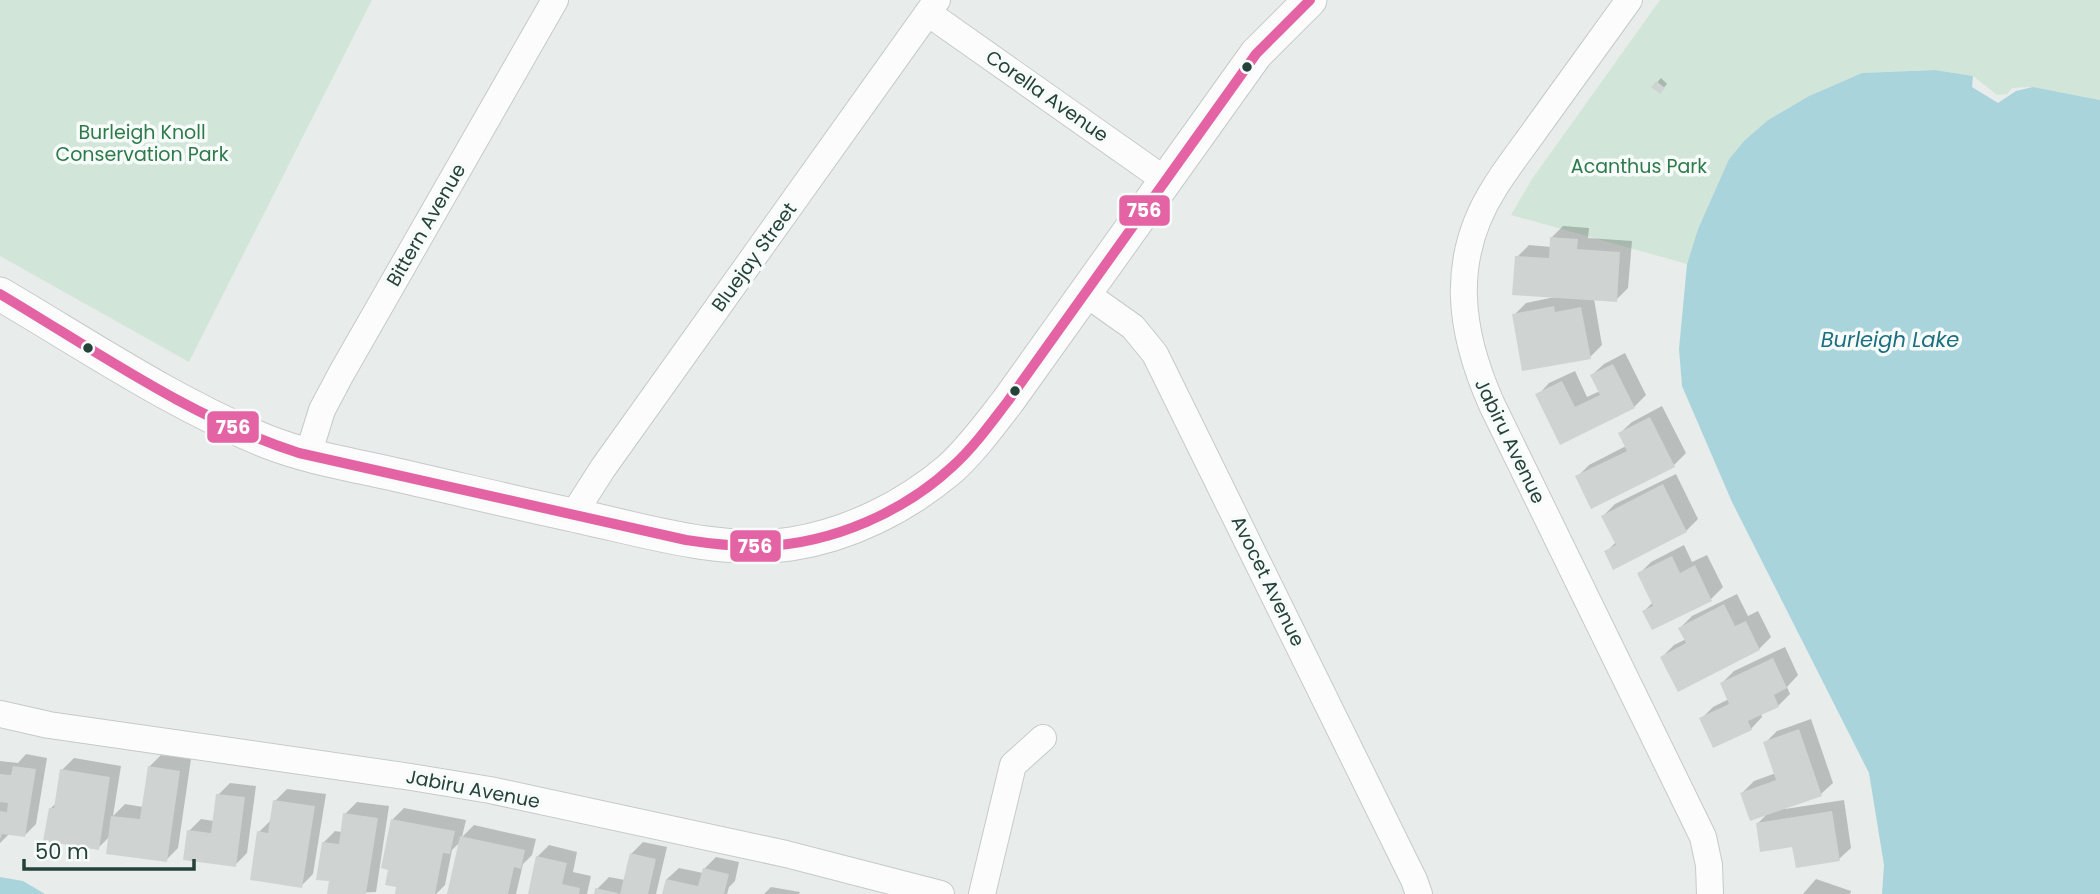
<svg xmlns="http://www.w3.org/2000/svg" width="2100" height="894" viewBox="0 0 2100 894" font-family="Poppins,sans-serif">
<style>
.green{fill:#d1e6d8}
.water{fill:#a9d4db}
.shadow{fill:#0003}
.building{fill:#cfd4d2}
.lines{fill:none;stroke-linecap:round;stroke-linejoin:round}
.minor-casing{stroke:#c5cac8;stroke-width:28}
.tertiary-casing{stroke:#c5cac8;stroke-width:35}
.minor{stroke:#fcfcfc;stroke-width:26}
.tertiary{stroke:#fcfcfc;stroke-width:33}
.bus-1-casing{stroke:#f7fbf9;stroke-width:16}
.bus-1{stroke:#e463a4;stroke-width:10}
.bus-dot{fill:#24423a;stroke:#f7fbf9;stroke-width:2.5}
.labels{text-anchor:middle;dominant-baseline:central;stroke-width:7;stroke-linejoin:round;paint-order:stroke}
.street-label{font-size:19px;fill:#24423a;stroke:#f7fbf9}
.park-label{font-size:19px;fill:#2d7a4b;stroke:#f7fbf9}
.water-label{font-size:21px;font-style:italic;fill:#1c6f80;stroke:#f7fbf9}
.line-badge{stroke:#f7fbf9;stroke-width:2.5}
.badge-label{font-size:19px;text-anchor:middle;font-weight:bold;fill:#fff}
</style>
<rect width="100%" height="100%" fill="#e8edeb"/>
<g class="green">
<polygon points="0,0 372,0 189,362 0,256"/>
<polygon points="1660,0 2100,0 2100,100 2033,87 2012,88 2007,94 1997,95 1973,76 1935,70 1862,73 1809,96 1768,120 1745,140 1729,159 1698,229 1687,264 1511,215 1532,179"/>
</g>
<g class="water">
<polygon points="1935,70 1973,76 1972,87 1998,103 2016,91 2033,87 2100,100 2100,894 1882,894 1884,865 1869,773 1732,502 1682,386 1679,349 1687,264 1698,229 1729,159 1745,140 1768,120 1809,96 1862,73"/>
<polygon points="0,877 23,881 45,894 0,894"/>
</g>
<g class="shadow">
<polygon points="1661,78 1667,84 1660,92 1654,86"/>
<polygon points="1563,226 1589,228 1588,238 1632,241 1628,288 1616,300 1594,299 1602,345 1590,357 1514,315 1526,303 1555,297 1517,257 1529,245 1551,247 1551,238"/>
<polygon points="1625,353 1646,395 1634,407 1561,443 1538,395 1549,383 1575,371 1587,397 1600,391 1592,375 1604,364"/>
<polygon points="1662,406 1686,453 1674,465 1577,477 1589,465 1626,446 1620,433 1632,422"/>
<polygon points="1676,474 1698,519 1686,531 1614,567 1606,552 1616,542 1603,516 1615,504"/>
<polygon points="1684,545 1692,562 1707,555 1723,587 1711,599 1653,628 1644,611 1653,602 1639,574 1651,562"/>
<polygon points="1737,594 1748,616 1758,611 1771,637 1759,649 1662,657 1674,645 1686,639 1680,628 1692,616"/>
<polygon points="1785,647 1798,675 1787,687 1790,694 1778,706 1761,713 1762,717 1751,729 1701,719 1713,707 1729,699 1722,683 1734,671"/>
<polygon points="1811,719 1833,783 1821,794 1785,807 1785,809 1844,800 1851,848 1839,859 1794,845 1757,824 1768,813 1742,793 1754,781 1776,773 1765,743 1777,731"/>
<polygon points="26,754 47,758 36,824 24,836 10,833 0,843 0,761 18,763"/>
<polygon points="161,755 191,759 178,848 166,860 110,836 98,848 50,809 57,802 62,770 74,758 121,766 113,816 125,804 143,807 149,767"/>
<polygon points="230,783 256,786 247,853 235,865 189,831 201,819 214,821 218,795"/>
<polygon points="287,789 326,794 313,874 301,886 259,832 271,820 275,801"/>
<polygon points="357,802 389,806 376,892 329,894 331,880 323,843 335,831 342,832 345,814"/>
<polygon points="404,808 466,820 462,837 474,825 536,839 532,855 523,864 516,894 449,894 461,841 452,850 445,885 436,894 396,894 398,886 390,868 392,820"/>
<polygon points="643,842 667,847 656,894 596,894 597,889 609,877 625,880 631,854"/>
<polygon points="549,845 577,852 573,872 591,876 587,894 529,894 537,857"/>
<polygon points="716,857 739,862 735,881 729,887 727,894 664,894 667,879 679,868 703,873 704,869"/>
<polygon points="1816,879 1851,891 1850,894 1803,894"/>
<polygon points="771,887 800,892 799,894 764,894"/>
</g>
<g class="building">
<polygon points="1656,81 1665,88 1660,94 1651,87"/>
<polygon points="1550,237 1578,239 1577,249 1620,252 1617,302 1512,295 1515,256 1549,258"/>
<polygon points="1554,306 1555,312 1581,307 1591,359 1522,371 1512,314"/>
<polygon points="1613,364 1635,408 1560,445 1535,394 1562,381 1575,407 1600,395 1590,375"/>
<polygon points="1650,417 1675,467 1591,509 1575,476 1627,451 1618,433"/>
<polygon points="1663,484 1687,532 1613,570 1604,551 1616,545 1601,516"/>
<polygon points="1672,556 1680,573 1695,565 1712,601 1652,630 1642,611 1653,606 1637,573"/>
<polygon points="1724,604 1735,626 1746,621 1760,650 1678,692 1660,657 1686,643 1678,628"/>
<polygon points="1773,658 1787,688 1774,695 1779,707 1748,721 1752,730 1713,748 1699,718 1729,704 1720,683"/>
<polygon points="1799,729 1822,796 1750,821 1740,793 1776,780 1763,742"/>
<polygon points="13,766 36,769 25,837 2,834 0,839 0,811 7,812 8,803 0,802 0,774 11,775"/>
<polygon points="148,766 180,771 167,862 106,854 111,816 140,819"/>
<polygon points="60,769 110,777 99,850 43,841 49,808 54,808"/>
<polygon points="216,794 245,797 236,867 183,860 187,830 211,833"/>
<polygon points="273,800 315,806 302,888 250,880 257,831 268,833"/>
<polygon points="1832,811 1840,861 1796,868 1792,847 1760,852 1756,823"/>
<polygon points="343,813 378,818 366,894 327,894 329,881 316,880 322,842 339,844"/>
<polygon points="391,819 455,831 450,854 443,853 435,894 395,894 396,887 385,885 388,870 381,868"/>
<polygon points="460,836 525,850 521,869 514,867 508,894 447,894"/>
<polygon points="630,853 656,859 648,894 620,894"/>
<polygon points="536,856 567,863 562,884 580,888 579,894 528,894"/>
<polygon points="703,868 729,874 724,894 662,894 666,879 698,886"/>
<polygon points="595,888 618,893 618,894 594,894"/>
</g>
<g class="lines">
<defs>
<g id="minor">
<path d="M1629 0C1599 42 1568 84 1538 126 1524 146 1508 166 1495 187 1449 259 1459 331 1492 405L1703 837 1709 865 1710 894"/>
<polyline points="928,13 1165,180"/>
<polyline points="1085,293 1133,327 1155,354 1414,880 1419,894"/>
<polyline points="308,455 322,410 341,374 555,0"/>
<polyline points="573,515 603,468 937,0"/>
<polyline points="0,714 49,725 411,777 490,790 786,854 941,894"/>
<polyline points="982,894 1013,765 1043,738"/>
</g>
<path id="tertiary" d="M0 294C87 345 174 404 268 442 309 458 354 465 397 475 459 489 520 504 582 517 650 532 721 554 791 544 849 535 905 507 950 469 972 449 990 424 1008 401L1256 54 1310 0"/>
</defs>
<use href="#minor" class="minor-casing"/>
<use href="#tertiary" class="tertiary-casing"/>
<use href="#minor" class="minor"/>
<use href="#tertiary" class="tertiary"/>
<defs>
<path id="bus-1" d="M0 294C96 351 192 419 299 453L686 540C712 544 739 547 765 546 833 543 904 512 953 466 974 447 991 423 1008 401L1256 54 1310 0"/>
</defs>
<use href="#bus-1" class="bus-1-casing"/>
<use href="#bus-1" class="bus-1"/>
</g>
<g class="bus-dot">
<circle cx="1247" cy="67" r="6"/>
<circle cx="88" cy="348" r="6"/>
<circle cx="1015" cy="391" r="6"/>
</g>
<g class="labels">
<g class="street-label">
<text transform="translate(1047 96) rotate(35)">Corella Avenue</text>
<text transform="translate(426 225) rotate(-60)">Bittern Avenue</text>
<text transform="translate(754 257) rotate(-54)">Bluejay Street</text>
<text transform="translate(1510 441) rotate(64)">Jabiru Avenue</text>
<text transform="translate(1268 581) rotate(64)">Avocet Avenue</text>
<text transform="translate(473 789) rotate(11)">Jabiru Avenue</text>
</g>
<g class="park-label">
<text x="142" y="132">Burleigh Knoll<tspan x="142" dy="22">Conservation Park</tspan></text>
<text x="1639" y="166">Acanthus Park</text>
</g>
<g class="water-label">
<text x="1890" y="339">Burleigh Lake</text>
</g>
</g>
<g class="line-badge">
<rect x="1118" y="194" width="53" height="33" rx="7" fill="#e463a4"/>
<rect x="206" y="410" width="54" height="34" rx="7" fill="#e463a4"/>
<rect x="729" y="529" width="53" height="34" rx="7" fill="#e463a4"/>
</g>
<g class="badge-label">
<text x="1144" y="217">756</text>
<text x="233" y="434">756</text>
<text x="755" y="553">756</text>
</g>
<path d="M24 859v10h170v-10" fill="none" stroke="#24423a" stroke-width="3.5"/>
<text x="35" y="859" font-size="21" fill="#24423a" stroke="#f7fbf9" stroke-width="5" paint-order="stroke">50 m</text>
</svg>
